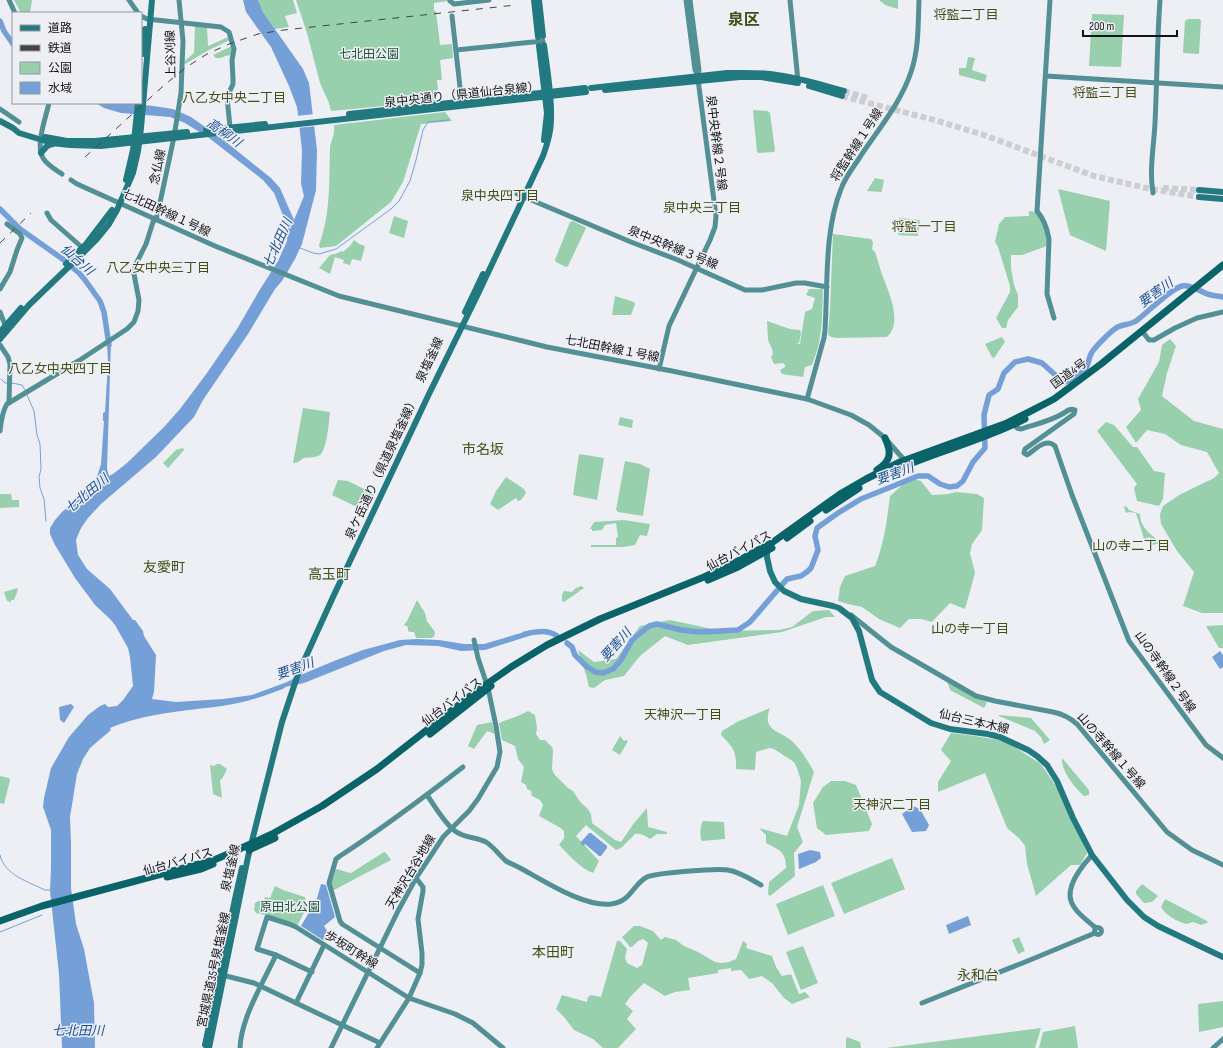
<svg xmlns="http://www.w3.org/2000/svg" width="1223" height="1048" viewBox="0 0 1223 1048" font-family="'Sofia Sans Condensed','Noto Sans JP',sans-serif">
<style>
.green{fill:#98cfad}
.water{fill:#75a0d7}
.pier{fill:#eeeff5}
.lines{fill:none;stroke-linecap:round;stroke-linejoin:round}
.stream{stroke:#75a0d7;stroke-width:1}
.river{stroke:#75a0d7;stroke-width:5.5}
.primary-tunnel{stroke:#cdced3;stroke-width:6;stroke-dasharray:6 3;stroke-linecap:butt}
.secondary{stroke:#539096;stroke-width:5}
.primary{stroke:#227980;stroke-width:6}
.highway{stroke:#096369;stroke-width:7}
.rail{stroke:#424346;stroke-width:1;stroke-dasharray:7 7;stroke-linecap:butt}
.labels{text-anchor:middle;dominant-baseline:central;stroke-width:3;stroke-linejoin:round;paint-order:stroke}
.street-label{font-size:12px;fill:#121315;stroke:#eeeff5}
.park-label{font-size:12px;fill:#1c5135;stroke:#eeeff5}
.neighbourhood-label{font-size:13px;fill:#424f17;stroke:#eeeff5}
.water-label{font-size:13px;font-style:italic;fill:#164e91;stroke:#eeeff5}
.quarter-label{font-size:14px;fill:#424f17;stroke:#eeeff5}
.district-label{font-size:16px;font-weight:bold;fill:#424f17;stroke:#eeeff5}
</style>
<rect width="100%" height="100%" fill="#eeeff5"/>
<g class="green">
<polygon points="14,0 32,0 30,13 21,13"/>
<polygon points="258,0 293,0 297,13 285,16 289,27 275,29 263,12"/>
<polygon points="296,0 455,0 434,3 434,11 436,11 440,45 452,44 453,58 440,60 442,80 437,80 438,89 433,96 437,101 331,111 329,103 320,83 307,33"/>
<polygon points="879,0 898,0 898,9 885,5"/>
<polygon points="1092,14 1124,15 1121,67 1089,66"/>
<polygon points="1188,19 1199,19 1201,21 1199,53 1198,54 1184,53 1183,52 1185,21"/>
<polygon points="195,26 207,27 208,46 228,37 230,40 209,50 185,64 185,61 194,53"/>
<path d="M232 46 231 55C225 55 222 59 216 58L213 55Z"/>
<polygon points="968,57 975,58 972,70 987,75 985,82 959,75 959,68 966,68"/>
<polygon points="754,110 767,111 770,113 775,150 774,152 759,153 757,152 753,111"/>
<path d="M445 112 452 121 421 124 403 182 391 202 336 246 320 248 319 245C331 214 329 180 330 147 332 137 335 135 334 125Z"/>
<polygon points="875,178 884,180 882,191 881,192 867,191"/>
<polygon points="1058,189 1110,201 1106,251 1070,235"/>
<path d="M1029 211 1036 212C1043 224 1047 231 1047 246L1022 255H1011V268L1014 285 1018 295V307L1008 320 1006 328H1002L996 318 1010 292V286L998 247 995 242 999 224 1005 217 1029 216Z"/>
<polygon points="394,216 408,221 404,238 389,233"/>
<polygon points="900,218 919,220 920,221 918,236 898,235 899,219"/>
<polygon points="573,221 585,227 586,228 568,266 566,267 556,262 555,260 570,222"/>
<path d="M833 234 871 239 873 242 872 249 875 252C878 261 880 269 883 277 889 293 903 323 887 337L837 338 831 337 828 334 830 310Z"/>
<polygon points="354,240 359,244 365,246 361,261 352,259 350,265 343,263 344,260 335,257 330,274 319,268 330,255 335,254 342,251 343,252 350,246"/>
<path d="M809 289H823C822 305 823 321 820 337 819 347 815 356 812 365L805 367 803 377 782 374 780 370 785 367V365L783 363 774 364 771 357 773 354 772 349 768 340 767 321 790 329 800 330 801 333 799 343 796 344H800L805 312 812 309 815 298 806 295Z"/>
<polygon points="615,296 634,302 635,304 631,315 612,315"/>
<polygon points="1002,337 1005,342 994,358 992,357 985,344"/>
<polygon points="1170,339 1176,346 1167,373 1162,396 1194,421 1223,429 1223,613 1202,613 1183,606 1194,572 1177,551 1161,524 1160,514 1163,506 1179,495 1214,478 1219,473 1207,452 1181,445 1165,434 1147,430 1136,443 1126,427 1141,410 1138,399 1159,362 1162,345"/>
<path d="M303 408 330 412C329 421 327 449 320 455 315 458 309 457 304 458 299 460 300 463 293 463Z"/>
<polygon points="620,417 633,420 632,428 618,425"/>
<polygon points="1106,422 1114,425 1133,447 1137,447 1154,471 1165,473 1163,499 1159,506 1137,501 1134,488 1137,484 1097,431"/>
<polygon points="183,448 184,450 168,468 163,463 176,450"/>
<polygon points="579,454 604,458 597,500 573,495"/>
<polygon points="625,461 640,464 650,469 643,516 618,512 616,510"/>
<polygon points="506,477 524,489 526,493 521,500 518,501 516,498 498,510 490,504 496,491"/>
<path d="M910 478 921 481 932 495 948 494 956 492 977 494 984 498 982 530 972 544 970 553 975 573 965 609 950 603 932 622 921 619H909L900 628 879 619 862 607 848 604 838 601 840 587 845 576 875 566C884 544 887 520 890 496Z"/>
<polygon points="338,480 348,481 374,494 365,511 332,495"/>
<polygon points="0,494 11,494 12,500 19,500 19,507 0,508"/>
<path d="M1126 506 1129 510 1140 514C1140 528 1152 535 1161 543L1152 545 1150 537 1144 539 1136 513 1129 512 1126 513 1124 507Z"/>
<polygon points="624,520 650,524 647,536 640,535 635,545 623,547 591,547 591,545 616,545 616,538 618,537 616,523 605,525 602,530 592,531 592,529 590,529 594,522"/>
<polygon points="581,586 583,587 584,588 564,602 562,601 562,595 564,591 572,592 576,588"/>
<polygon points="17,588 18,590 14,600 11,600 11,602 7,601 4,592"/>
<polygon points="417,600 425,613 427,621 435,632 434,637 431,638 416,638 414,632 410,632 408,631 408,627 404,625 407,621"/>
<polygon points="829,610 835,617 826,617 782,632 688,645 665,636 640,656 624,676 605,680 594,688 589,687 587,678 578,650 594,662 616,659 640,626 670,620 722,631 779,630 792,627 813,611"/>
<polygon points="1223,625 1223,648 1219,648 1206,626"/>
<polygon points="947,681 970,695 987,702 984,708 950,690"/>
<path d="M770 708C761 732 781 730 793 742 802 751 808 761 814 772L797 827 803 842 794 853 795 876 770 896 768 894 769 882 786 868C786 851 779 850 766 843V835L759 828 787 836 799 805 801 781 797 768 794 762 774 749 769 748 756 752 755 770 736 769C737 750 732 747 721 735L722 731 737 722Z"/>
<path d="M528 711 535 715 537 728 536 734 540 740H545L552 747 553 750 552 769 554 774 568 788 573 791 581 803 587 808 591 814 592 823 615 840 621 842 634 823 647 808 648 827 667 832V834H657L650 839C646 836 640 833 635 834L621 848 616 850 586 825 576 836 599 861 593 873C581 869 568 854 559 845L564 838V831L559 827 539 816 543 805 540 800 532 796 531 791 527 789 526 785 521 782 524 767 518 759 515 746 502 740 499 723C509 719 519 716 528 711Z"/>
<polygon points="999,715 1031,718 1050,740 1044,744 1041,737 1035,731 999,716"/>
<polygon points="492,722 495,734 487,731 474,749 468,746 477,725"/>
<polygon points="951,733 975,736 1005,741 1041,764 1058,789 1087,853 1080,865 1071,865 1036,896 1027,864 1025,846 1020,839 1007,828 985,773 938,792 938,782 951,761 941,750"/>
<polygon points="620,736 624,741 626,740 628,741 620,755 612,750"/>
<path d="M1062 758 1089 790V795L1084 796C1074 787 1061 771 1062 758Z"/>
<polygon points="217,764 220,764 227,769 222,779 220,780 222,798 213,794 210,765 214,766"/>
<polygon points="0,776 9,778 10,780 4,804 0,803"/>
<polygon points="831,781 845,781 856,785 872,824 869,831 826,835 817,828 813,803 823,787"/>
<path d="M703 821 724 822 725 839 702 841 701 839C700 834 700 826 703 821Z"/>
<polygon points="384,852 386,853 391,860 334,890 332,889 331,884 335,870 337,869 350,873 351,873"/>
<polygon points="892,858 905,889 844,914 831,883"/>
<polygon points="1142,884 1158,896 1152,902 1144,903 1136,894 1136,891"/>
<polygon points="823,885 835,916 788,935 776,904"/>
<polygon points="275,886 283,890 305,897 307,907 297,926 277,918 256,913 254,910 255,903 258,901 264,901 265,897 270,898"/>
<path d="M1165 899 1209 922 1201 925 1193 922 1186 924C1177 921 1166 916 1161 907Z"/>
<polygon points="634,926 640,926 653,931 661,940 665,937 676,940 684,946 698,952 715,962 721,963 729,962 736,959 743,941 747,944 746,948 772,956 776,967 782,976 791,974 799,994 805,992 810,997 792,1004 784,998 772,983 762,976 749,979 741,970 731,971 731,968 718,970 718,973 688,978 690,990 675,992 665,996 644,983 630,997 625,1004 633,1011 627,1019 636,1029 618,1048 603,1048 593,1039 574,1030 564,1017 556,1009 562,995 587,1002 588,997 591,995 601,997 617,941 620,941 627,949 625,958 627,963 637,968 642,965 648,943 646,941 643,939 638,941 632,947 630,947 622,937"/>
<polygon points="1019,937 1025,951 1018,954 1012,940"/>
<polygon points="803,946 818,983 801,990 786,952"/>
<polygon points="1223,1001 1223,1027 1199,1032 1198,1004"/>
<polygon points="1075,1026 1078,1048 1039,1048 1043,1032"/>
<polygon points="1041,1028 1035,1048 886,1048"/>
<polygon points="847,1037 860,1042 861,1048 846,1048 846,1040"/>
</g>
<g class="water">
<path d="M243 0H258L263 12 303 69 309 83 317 150 316 190 302 244 295 259 282 281 275 289 248 334 203 400 194 417 156 457 101 504 88 518 81 528 76 540 78 555 87 569 110 589 133 620H135L143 631 144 636 156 655 154 692 152 699 176 702 223 699 252 695 287 682 303 674 334 661 363 650 400 640 417 639 439 640 464 644H484L531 630 532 635 485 650 461 651 438 646 406 645 384 651 304 683 285 687V688C265 696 244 703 222 706 184 711 146 713 110 728L111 730 90 748 83 759 77 774 70 817 71 844V888L76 924 84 949 94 1003 95 1048H62L59 974 50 891 51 868V830L43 807 44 798 51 768 69 737 88 715 100 706 105 704 108 707 117 706 123 700 133 686 130 657 128 648 115 625 110 619 95 605 75 578 55 545 50 534V528L55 520 63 511 71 505 88 487 95 483 101 464 104 421H103V413L105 412 108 362 107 344 111 342 107 469 109 476 113 474 127 463 164 427 180 409 207 373 237 329 259 291 278 261 287 241 288 228 274 193 263 180 209 138 185 123 170 117 121 113 104 108 96 103H126L153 106 173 109 191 117 221 138 271 178 280 188 294 220 304 196 301 184 302 150 297 107 289 86 271 47 246 12Z"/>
<polygon points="1220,651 1223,655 1223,667 1220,669 1212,657"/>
<polygon points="71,704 74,707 64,723 60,720 59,707"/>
<polygon points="913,806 920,809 929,825 926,831 912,832 902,814"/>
<polygon points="589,833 591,833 607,846 607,848 601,856 599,856 585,844 583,846 581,844 581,842"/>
<polygon points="810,850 820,852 821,858 816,862 799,869 798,854"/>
<polygon points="321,884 326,885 335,917 324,926 330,935 325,940 323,940 301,926 312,907 317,905 316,902"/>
<polygon points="968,916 971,925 949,934 946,925"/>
</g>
<polygon class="pier" points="315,114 316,126 297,128 296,116"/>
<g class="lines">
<g class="stream">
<polyline points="300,248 313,253 319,254 336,249 391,209 399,201 410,181 416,160 423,130 428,122 449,120"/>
<polyline points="1,379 5,383 7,383"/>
<polyline points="12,383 22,385 25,390"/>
<polyline points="27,395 34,411 37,435 40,444 41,469 39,477 40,488 44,499 46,521"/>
<path d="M0 855C4 875 29 882 45 890H51"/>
<polyline points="0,932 42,915"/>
</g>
<g class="river">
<polyline points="0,21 4,31 13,44"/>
<polyline points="0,209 20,229 64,260 79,273 85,280 100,301 104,312 109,345"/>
<path d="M525 634C535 632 547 629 557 636"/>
<path d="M567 643 572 647 575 655 586 666 595 672 603 673 613 669 621 660 632 640 649 626 657 624 681 630 700 632 738 630 750 622 787 579 801 576 808 571 811 568 818 550 815 536 817 528 838 513 861 499 918 476H928L940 484 949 487 957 486 963 481 973 462 985 448 984 415 989 395 998 389 1004 373 1015 362 1028 359 1042 363 1063 382C1070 383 1084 372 1087 366 1089 361 1089 357 1092 352 1097 345 1109 333 1116 328 1122 324 1130 325 1136 321 1147 313 1170 289 1182 286 1191 284 1202 293 1211 295 1215 296 1219 296 1223 297"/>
</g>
<g class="primary-tunnel">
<polyline points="844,91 868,98"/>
<polyline points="842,96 938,121 984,135 1094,176 1146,188 1199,197"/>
<polyline points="1163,188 1199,190"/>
</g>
<g class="secondary">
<polyline points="9,0 15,13"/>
<polyline points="129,0 138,13"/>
<polyline points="686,0 695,70 698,76"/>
<polyline points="790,0 798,81"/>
<path d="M1050 0 1037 211C1044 219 1047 228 1049 239L1047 294 1054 318"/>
<polyline points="450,1 454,4 489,0"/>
<polyline points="141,16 147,19 221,27 229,32 234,49 232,60 233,79 233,84 227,97 230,127"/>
<polyline points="452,16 462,105"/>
<polyline points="535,42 543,41"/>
<polyline points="456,50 533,42"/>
<polyline points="1046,76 1223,87"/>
<path d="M49 103C46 117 35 146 43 158 47 165 56 170 62 174"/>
<polyline points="0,109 19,122"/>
<polyline points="71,180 77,184 215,246 339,296 547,347 672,371 807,399 851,415 869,425 885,438 906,462"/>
<path d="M1153 193C1149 170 1154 145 1155 123 1157 82 1157 41 1160 0"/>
<polyline points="517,194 631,242 678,260 745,290 762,290 796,283 805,283 827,287"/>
<polyline points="47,213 51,220 85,250"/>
<polyline points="0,289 10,272 17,250 22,238 20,234 7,224"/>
<polyline points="0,312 5,325"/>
<polyline points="1142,331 1149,340 1154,340 1175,328 1197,318 1223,312"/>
<polyline points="0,345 8,357 10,364 9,403"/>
<polyline points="659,369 669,326 710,240 715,227 716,216 699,87 698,76 699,70 690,0"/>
<path d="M807 399 824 338 825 330C828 283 824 232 841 189 845 178 852 169 858 160 876 132 900 105 911 72 919 49 918 24 919 0"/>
<path d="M1013 421 1017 428 1021 429C1036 424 1051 421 1064 413 1068 410 1071 408 1075 410L1074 414 1025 449 1024 453 1027 455C1035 450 1046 437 1055 446L1072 495 1129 641 1206 745 1223 758"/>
<path d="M0 431C1 422 2 412 7 404L80 360 127 329 134 322 138 311 139 300 134 274 136 264 146 244 153 222 157 216 161 198 174 137 181 93 183 41 179 0"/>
<path d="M851 615 891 647 976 696 995 701 1053 712C1063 714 1069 717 1077 724L1167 832 1192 850 1223 865"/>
<path d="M427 795C434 805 445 824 455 831 464 838 476 837 486 842 494 847 499 855 506 861 511 864 517 866 522 869 546 882 584 907 611 904 632 901 632 885 647 877 655 873 718 868 728 870 740 872 750 879 761 885"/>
<path d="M1092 855C1081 867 1062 891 1074 907 1079 915 1089 922 1096 928"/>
<circle cx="1098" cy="931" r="3.5"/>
<polyline points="312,972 276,955 257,949 267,917 289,924 296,927 409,998 455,1014 473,1023 503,1048"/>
<path d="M420 973 342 924 340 921 329 883 336 859 340 856C383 828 423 798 463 767"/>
<polyline points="222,975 254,983 380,1043"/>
<polyline points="296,1003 324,945"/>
<polyline points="922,1003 1030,960 1095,933"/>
<path d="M240 1048C241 1018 263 983 276 955"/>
<polyline points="331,1048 398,911 416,878 443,837 469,811 478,799 497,767 500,752 496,726 488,688 478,658 474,640"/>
<polyline points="377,1048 409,998 420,973 422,965 422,953 418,919 423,891 423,887 416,878"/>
<polyline points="1213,1048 1223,1039"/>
</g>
<g class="primary">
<polyline points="534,0 538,37"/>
<polyline points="539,0 543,36"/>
<polyline points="539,46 547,113 544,140"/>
<polyline points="143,54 145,29"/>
<polyline points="809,86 842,96"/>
<path d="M591 88 727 73C744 73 761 72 777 75 800 78 822 85 844 91"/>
<polyline points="605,90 740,77 761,77 798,83"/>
<polyline points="349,114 585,88"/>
<polyline points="0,121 13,128 19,133 52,143 70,145 101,146 586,92"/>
<polyline points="206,130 265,124"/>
<polyline points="45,137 67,141 95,141 187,132"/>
<polyline points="41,153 47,146 53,144"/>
<polyline points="126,180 133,150 138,103"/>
<polyline points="1199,190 1223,192"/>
<polyline points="1199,197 1223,199"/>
<polyline points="66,264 86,244 112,210"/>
<polyline points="465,312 483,274"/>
<polyline points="0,332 21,308"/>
<polyline points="0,339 29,305 81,255 96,240 109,224 117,210 133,173 138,151 141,128 152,0"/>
<polyline points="767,547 767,557 770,571 775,582 784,591 801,599 833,606 839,608 852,618 859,631 872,680 880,692 931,723 950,729 988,734 1000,737 1028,750 1037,756 1047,765 1057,781 1073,818 1092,855 1127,900 1144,917 1158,926 1223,957"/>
<polyline points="205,1045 235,899 242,868"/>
<path d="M209 1048 248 857 261 805 282 722 298 674 333 597 428 396 477 296 543 156C547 145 551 132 551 120 552 96 547 69 544 45"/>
</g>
<g class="highway">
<path d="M877 470C891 461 892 453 885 438"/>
<path d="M884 475C930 453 980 442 1025 419"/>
<polyline points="826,510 859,488"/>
<polyline points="787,538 810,521"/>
<polyline points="708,580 738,567 772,548"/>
<polyline points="430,734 491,686"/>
<polyline points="249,850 275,838"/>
<polyline points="167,877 201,869 213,864"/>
<polyline points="0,921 42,906 214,860 235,851 272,834 322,806 377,769 474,693 511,667 547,645 600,619 704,577 732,564 773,542 840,494 866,479 900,462 1007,423 1029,412 1054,399 1101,364 1223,265"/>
</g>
<g class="rail">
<polyline points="85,157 161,88 185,68 207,54 229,44 258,34 284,30 516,5"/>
<polyline points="0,243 31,213"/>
</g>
</g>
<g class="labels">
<g class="street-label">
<text transform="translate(171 54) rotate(-91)">上谷刈線</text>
<text transform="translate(462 95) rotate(-6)">泉中央通り（県道仙台泉線）</text>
<text transform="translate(716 143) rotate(83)">泉中央幹線２号線</text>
<text transform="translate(857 145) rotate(-57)">将監幹線１号線</text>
<text transform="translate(158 167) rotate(-78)">念仏線</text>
<text transform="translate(166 213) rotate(25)">七北田幹線１号線</text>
<text transform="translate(673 248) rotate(22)">泉中央幹線３号線</text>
<text transform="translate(612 349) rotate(11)">七北田幹線１号線</text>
<text transform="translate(430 360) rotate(-65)">泉塩釜線</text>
<text transform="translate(1069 374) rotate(-36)">国道4号</text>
<text transform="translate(382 468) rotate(-65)">泉ケ岳通り（県道泉塩釜線）</text>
<text transform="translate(739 551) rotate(-28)">仙台バイパス</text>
<text transform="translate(1165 672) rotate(55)">山の寺幹線２号線</text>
<text transform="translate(452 702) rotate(-37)">仙台バイパス</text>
<text transform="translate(974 722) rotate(13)">仙台三本木線</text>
<text transform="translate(1111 751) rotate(49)">山の寺幹線１号線</text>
<text transform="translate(178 862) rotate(-16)">仙台バイパス</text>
<text transform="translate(231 868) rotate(-77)">泉塩釜線</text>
<text transform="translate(411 872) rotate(-59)">天神沢台谷地線</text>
<text transform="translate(351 950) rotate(32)">歩坂町幹線</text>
<text transform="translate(214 970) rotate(-78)">宮城県道35号泉塩釜線</text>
</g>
<g class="park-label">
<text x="369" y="54">七北田公園</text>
<text x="290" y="907">原田北公園</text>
</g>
<g class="neighbourhood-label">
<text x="966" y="15">将監二丁目</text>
<text x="1105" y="93">将監三丁目</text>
<text x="234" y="98">八乙女中央二丁目</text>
<text x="500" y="196">泉中央四丁目</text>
<text x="702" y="208">泉中央三丁目</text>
<text x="924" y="227">将監一丁目</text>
<text x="158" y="268">八乙女中央三丁目</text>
<text x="60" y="369">八乙女中央四丁目</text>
<text x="1131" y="546">山の寺二丁目</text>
<text x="970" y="629">山の寺一丁目</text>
<text x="683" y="715">天神沢一丁目</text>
<text x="892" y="805">天神沢二丁目</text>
</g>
<g class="water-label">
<text transform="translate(224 133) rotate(35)">高柳川</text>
<text transform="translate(278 243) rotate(-66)">七北田川</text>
<text transform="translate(77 260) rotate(41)">仙台川</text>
<text transform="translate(1156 293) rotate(-36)">要害川</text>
<text transform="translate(895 474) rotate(-20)">要害川</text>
<text transform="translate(87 494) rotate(-40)">七北田川</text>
<text transform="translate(616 645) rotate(-48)">要害川</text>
<text transform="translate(295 669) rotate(-20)">要害川</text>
<text x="78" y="1031">七北田川</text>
</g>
<g class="quarter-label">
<text x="483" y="449">市名坂</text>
<text x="164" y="567">友愛町</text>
<text x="329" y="574">高玉町</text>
<text x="553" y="952">本田町</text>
<text x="978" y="975">永和台</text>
</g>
<g class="district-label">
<text x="744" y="20">泉区</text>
</g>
</g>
<rect x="12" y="12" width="130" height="92" fill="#eeeff5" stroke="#96979b"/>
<rect x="20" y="25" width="20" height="6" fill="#227980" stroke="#96979b"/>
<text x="48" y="32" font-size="12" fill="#121315">道路</text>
<rect x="20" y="45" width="20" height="6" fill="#424346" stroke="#96979b"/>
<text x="48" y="52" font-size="12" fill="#121315">鉄道</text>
<rect x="20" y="62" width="20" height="12" fill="#98cfad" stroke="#96979b"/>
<text x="48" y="72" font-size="12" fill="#121315">公園</text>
<rect x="20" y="82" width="20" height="12" fill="#75a0d7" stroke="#96979b"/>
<text x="48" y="92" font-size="12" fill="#121315">水域</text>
<path d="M1083 30v6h94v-6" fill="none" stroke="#121315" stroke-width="2"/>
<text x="1089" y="30" font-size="12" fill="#121315" stroke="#eeeff5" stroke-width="3" paint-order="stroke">200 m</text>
</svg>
